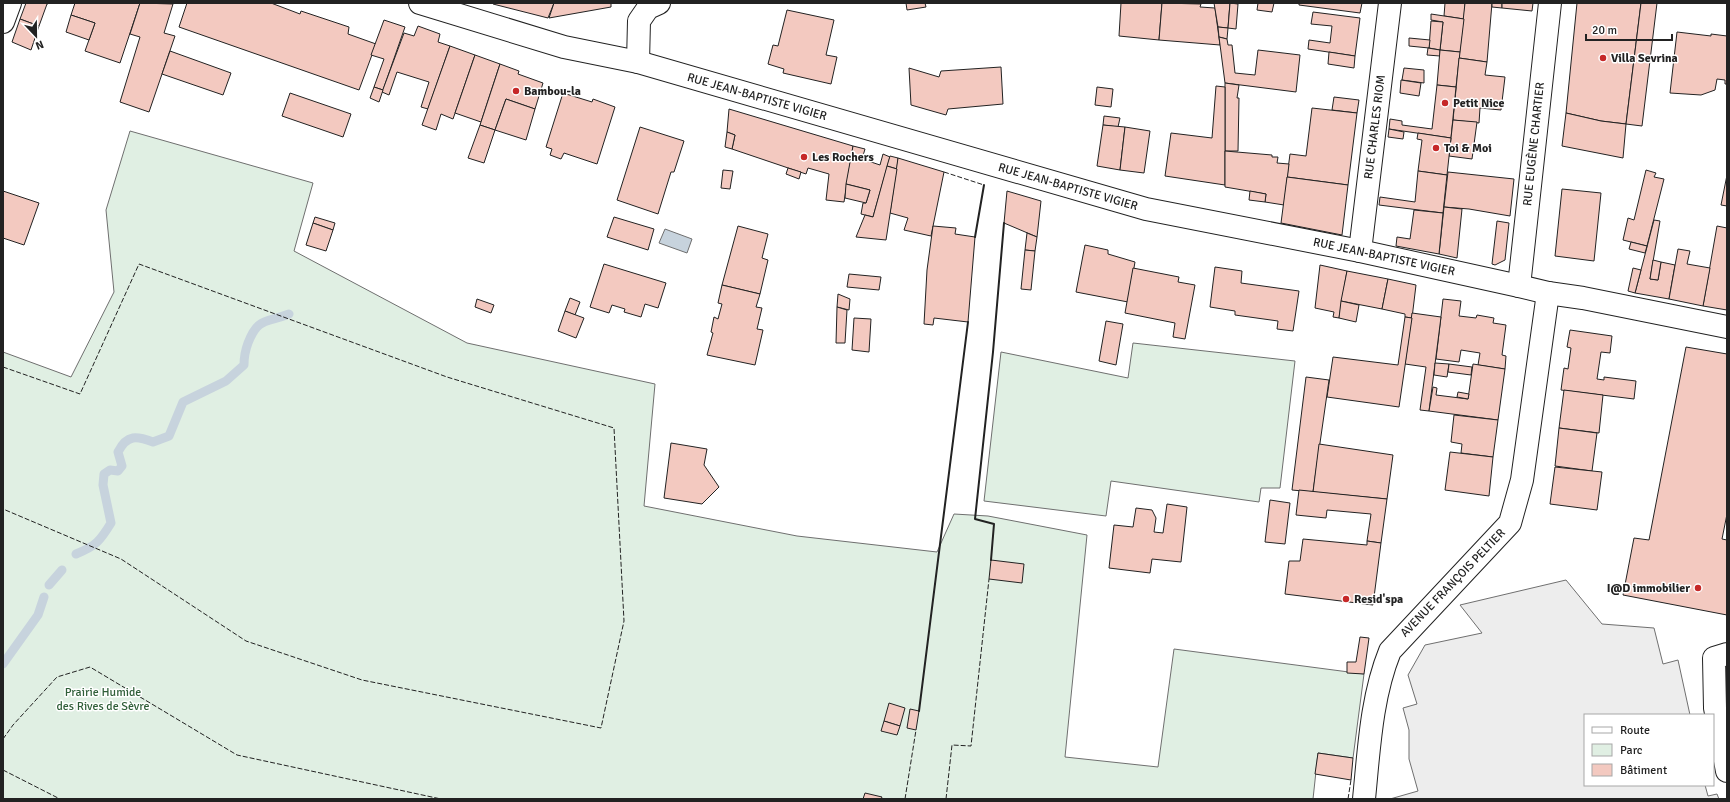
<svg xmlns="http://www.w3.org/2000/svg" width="1730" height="802" viewBox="0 0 1730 802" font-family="Signika,sans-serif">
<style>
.green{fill:#e0efe3;stroke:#6f6f6f}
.parking{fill:#ededed;stroke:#6f6f6f}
.water{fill:#c7d3dd;stroke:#6f6f6f}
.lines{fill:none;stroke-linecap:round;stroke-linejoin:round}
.stream{stroke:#c7d3dd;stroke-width:9}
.building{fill:#f3c9c0;stroke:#222}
.street-casing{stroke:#222;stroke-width:24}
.street{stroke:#fff;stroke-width:22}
.fence{stroke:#222;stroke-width:1;stroke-dasharray:5 2;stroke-linecap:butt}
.wall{stroke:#222;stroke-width:2}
.poi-dot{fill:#c62828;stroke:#fff;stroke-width:1.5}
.labels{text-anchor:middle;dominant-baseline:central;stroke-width:3;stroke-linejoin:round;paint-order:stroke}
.poi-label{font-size:12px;font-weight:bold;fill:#222;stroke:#fff;text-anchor:start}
.street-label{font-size:12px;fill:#222;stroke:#fff}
.park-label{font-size:12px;fill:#2f5e38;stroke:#fff}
</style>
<rect width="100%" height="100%" fill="#fff"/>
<g class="green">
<polygon points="130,131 313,183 294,251 467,343 655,384 644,506 797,536 937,552 954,514 988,516 1087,535 1065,757 1158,767 1174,649 1364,674 1353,758 1318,753 1313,799 3,799 3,352 71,377 114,292 106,210"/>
<polygon points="1133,343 1295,361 1280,488 1261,488 1259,502 1111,481 1106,516 984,501 1001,352 1128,378"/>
</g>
<polygon class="parking" points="1566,580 1602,624 1654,628 1663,664 1678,660 1690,715 1585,715 1585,785 1705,785 1708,796 1717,794 1719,799 1390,799 1418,791 1409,759 1409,730 1403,708 1417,704 1408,675 1425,645 1482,633 1460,605"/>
<polygon class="water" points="665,229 692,239 687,253 659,243"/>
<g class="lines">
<g class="stream">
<path d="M76 554C96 546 100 541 111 523L103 485 104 474 110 470 118 471 122 466 118 452C127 434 137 436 153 442L169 436 183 402 226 381 244 365C244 357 245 351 248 343 258 317 266 323 289 314"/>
<polyline points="49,585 62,570"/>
<polyline points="3,664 38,615 44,597"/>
</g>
</g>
<g class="building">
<polygon points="26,3 50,3 47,4 39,26 20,19"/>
<polygon points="75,3 140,3 120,63 85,51 95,23 71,15"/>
<polygon points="140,3 173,4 164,33 175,36 149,112 120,102 140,37 130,34"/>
<polygon points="187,3 271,3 300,14 301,11 349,27 348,34 376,44 359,90 179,27"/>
<polygon points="554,3 548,18 493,4 493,3"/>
<polygon points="554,3 611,3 611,7 549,18"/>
<polygon points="906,3 925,3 926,7 907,10"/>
<polygon points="1121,3 1162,3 1159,40 1119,36"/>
<polygon points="1162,3 1201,4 1200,7 1215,8 1220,45 1159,40"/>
<polygon points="1214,3 1230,3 1228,28 1218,27"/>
<polygon points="1230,3 1238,4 1236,29 1228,28"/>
<polygon points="1258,3 1274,3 1272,12 1257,10"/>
<polygon points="1299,3 1362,3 1360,13 1299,5"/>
<polygon points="1445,3 1465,3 1464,19 1444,16"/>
<polygon points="1465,3 1492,3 1487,62 1459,58"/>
<polygon points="1492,3 1502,3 1502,8 1492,7"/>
<polygon points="1502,3 1533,3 1532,11 1502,8"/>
<polygon points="1577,3 1641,3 1626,124 1601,121 1566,113"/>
<polygon points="1641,3 1657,3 1642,126 1626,124"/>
<polygon points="787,10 834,20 826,55 837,57 831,84 783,73 784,69 768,64 773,45 778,46"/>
<polygon points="1313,12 1360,18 1355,56 1308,49 1309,40 1330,43 1332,26 1311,24"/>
<polygon points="1431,14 1464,19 1460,52 1440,50 1443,22 1431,20"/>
<polygon points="71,15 95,23 89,40 66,32"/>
<polygon points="20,19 39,26 31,50 12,42"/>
<polygon points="384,20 405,27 383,90 374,87 384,59 371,55"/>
<polygon points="1431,21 1443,22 1440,50 1429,48"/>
<polygon points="418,26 440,34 438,42 450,46 428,109 421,107 429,82 397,72 389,95 382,92 404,33 414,36"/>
<polygon points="1218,27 1228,28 1227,39 1219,37"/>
<polygon points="1677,32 1711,36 1711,34 1727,36 1727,84 1725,84 1725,80 1717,79 1715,90 1701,95 1670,93"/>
<polygon points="1219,37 1227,39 1228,45 1232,45 1235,73 1255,75 1258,50 1300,55 1296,92 1225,83"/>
<polygon points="1409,38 1430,40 1429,48 1409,46"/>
<polygon points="450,46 475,55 453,119 441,114 436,130 422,125"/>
<polygon points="1428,48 1440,50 1440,56 1427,55"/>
<polygon points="1440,50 1460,52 1456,87 1437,85"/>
<polygon points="170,51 231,73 223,95 162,74"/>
<polygon points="1329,52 1355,56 1354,68 1328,64"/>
<polygon points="475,55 500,64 481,122 455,113"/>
<polygon points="1459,58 1487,62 1485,75 1505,77 1501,110 1480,108 1479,123 1453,120"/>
<polygon points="500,64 519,71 518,74 543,83 535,109 506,99 495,130 480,125"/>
<polygon points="1001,67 1003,104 948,109 946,115 911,105 909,68 939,77 941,71"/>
<polygon points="1404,68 1424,70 1424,83 1402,80"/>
<polygon points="1401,80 1421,83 1419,96 1400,93"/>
<polygon points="1225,83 1239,85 1237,98 1239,98 1238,151 1225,151"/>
<polygon points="1437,85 1456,87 1451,138 1389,129 1390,119 1402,121 1402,125 1432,129"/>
<polygon points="1216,86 1225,87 1225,185 1165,176 1171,133 1212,138"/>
<polygon points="374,87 383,90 379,102 370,98"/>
<polygon points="1097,87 1113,89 1111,107 1095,105"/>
<polygon points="290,93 351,114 343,137 282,116"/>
<polygon points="563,93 592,102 593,99 615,107 597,164 564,153 561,159 550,155 552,149 546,147"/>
<polygon points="1334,97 1359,100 1357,113 1332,110"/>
<polygon points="506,99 535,109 526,140 495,130"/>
<polygon points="1312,108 1357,113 1348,185 1287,177 1290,154 1306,156"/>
<polygon points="729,109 853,146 844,202 826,200 829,174 808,168 806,174 732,149 735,135 727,132"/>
<polygon points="1566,113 1601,121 1626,124 1623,158 1562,146"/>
<polygon points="1104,116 1120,118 1118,127 1103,125"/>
<polygon points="1453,120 1477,122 1472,159 1449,156"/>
<polygon points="480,125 495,130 484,163 468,158"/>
<polygon points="1103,125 1125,127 1120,170 1097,166"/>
<polygon points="640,127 684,141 674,172 671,172 658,214 617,200"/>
<polygon points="1125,127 1150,131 1144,173 1120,170"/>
<polygon points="1389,129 1404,132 1403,139 1388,137"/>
<polygon points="727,132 735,135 732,149 725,147"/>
<polygon points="1418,133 1451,138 1447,175 1418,171 1422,140 1417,139"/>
<polygon points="853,146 865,149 862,159 880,165 883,154 890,157 873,217 861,214 863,203 866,203 870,190 846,184"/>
<polygon points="1225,151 1272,155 1272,157 1278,157 1277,163 1289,164 1284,205 1265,202 1266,194 1225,187"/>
<polygon points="890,156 898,158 897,169 887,166"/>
<polygon points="898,158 944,172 931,236 904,230 908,218 890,213"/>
<polygon points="887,166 897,169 886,240 856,237 865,215 873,217"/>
<polygon points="788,168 801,172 799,179 786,174"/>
<polygon points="723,170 733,171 730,189 721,188"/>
<polygon points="1646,170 1656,173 1654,177 1664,179 1647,246 1623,240 1628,218 1634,220"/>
<polygon points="1418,171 1447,175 1443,213 1379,205 1380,197 1415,202"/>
<polygon points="1448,172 1514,179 1510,216 1469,209 1444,207"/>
<polygon points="1727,175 1727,206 1721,205"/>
<polygon points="1287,177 1348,185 1342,235 1281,223"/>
<polygon points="846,184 870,190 866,203 845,198"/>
<polygon points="1562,189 1601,193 1594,261 1555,256"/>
<polygon points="3,191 39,203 24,245 3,238"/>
<polygon points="1007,191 1041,201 1037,237 1004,223"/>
<polygon points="1250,191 1266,194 1265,202 1249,200"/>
<polygon points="1444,207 1462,209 1457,258 1439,254"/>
<polygon points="1414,210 1443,213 1439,254 1396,246 1397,237 1410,239"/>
<polygon points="315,217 335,223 333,230 313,223"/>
<polygon points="614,217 654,229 648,250 607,237"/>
<polygon points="1654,220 1660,221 1650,279 1658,280 1661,262 1675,265 1669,299 1635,293"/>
<polygon points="1497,221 1509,223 1505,260 1495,265 1492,264"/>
<polygon points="313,223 333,230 326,251 306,245"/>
<polygon points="738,226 768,234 762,258 768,260 760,294 722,285"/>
<polygon points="933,226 956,228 955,234 975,237 968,322 934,318 933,325 924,324 927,270"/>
<polygon points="1717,226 1727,228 1727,310 1703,306"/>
<polygon points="1027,233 1037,237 1035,251 1025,250"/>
<polygon points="1631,242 1647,246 1645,253 1629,249"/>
<polygon points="1085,245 1108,250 1108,254 1135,262 1128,302 1076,292"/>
<polygon points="1678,249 1690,251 1687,264 1710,268 1703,306 1669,299"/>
<polygon points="1025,250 1035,251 1031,290 1021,289"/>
<polygon points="1653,260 1661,262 1658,280 1650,279"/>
<polygon points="604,264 666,283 658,308 645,304 641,317 624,312 625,309 612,305 609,313 590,307"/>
<polygon points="1320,265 1347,271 1339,318 1333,317 1334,312 1315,308"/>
<polygon points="1215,267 1242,271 1241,283 1299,291 1293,331 1277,329 1278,321 1235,315 1235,311 1210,307"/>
<polygon points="1133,268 1179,277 1178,282 1195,285 1185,339 1173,337 1175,323 1125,313"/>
<polygon points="1633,268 1641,270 1635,293 1628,291"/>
<polygon points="1347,271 1388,279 1382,309 1341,301"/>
<polygon points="849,274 881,277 879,290 847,287"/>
<polygon points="1388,279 1416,285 1412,318 1405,317 1405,314 1382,309"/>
<polygon points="722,285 760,294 756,307 762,308 757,329 763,330 755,365 707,355 713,333 711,332 714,317 718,319 722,304 718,303"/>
<polygon points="838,294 850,299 849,310 837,307"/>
<polygon points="570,298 580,302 575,315 565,311"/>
<polygon points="477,299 494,305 491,313 475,307"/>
<polygon points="1443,299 1461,301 1459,316 1476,318 1477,315 1494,318 1493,323 1506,325 1502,355 1506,356 1505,369 1478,365 1480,353 1461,350 1459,362 1436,359"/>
<polygon points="1341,301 1359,305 1356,322 1339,318"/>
<polygon points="837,307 847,310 845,343 836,343"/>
<polygon points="565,311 584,318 576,338 558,331"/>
<polygon points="1412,313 1441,317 1429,411 1420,410 1426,367 1405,364"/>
<polygon points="1405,317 1412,318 1399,407 1327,397 1333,357 1398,365"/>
<polygon points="854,318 871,319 869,352 852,350"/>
<polygon points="1106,321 1123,324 1116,365 1099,361"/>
<polygon points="1570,330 1612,336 1610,353 1601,352 1597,379 1604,380 1604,377 1636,381 1634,399 1561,390 1564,368 1568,369 1571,348 1567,347"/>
<polygon points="1686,347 1727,354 1727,514 1722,539 1727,540 1727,615 1623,595 1634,538 1649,540"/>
<polygon points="1435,363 1449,364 1447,377 1434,375"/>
<polygon points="1449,364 1472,367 1471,375 1448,372"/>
<polygon points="1473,364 1505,369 1498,420 1429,411 1433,387 1437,388 1436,395 1468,399"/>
<polygon points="1306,377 1329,380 1313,492 1292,490"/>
<polygon points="1564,390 1603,395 1599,433 1559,428"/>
<polygon points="1458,392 1469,394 1468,399 1457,397"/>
<polygon points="1454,415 1498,420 1493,457 1461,453 1462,444 1451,442"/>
<polygon points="1559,428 1597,433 1592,471 1555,466"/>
<polygon points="671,443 707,449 704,465 719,487 702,504 664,498"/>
<polygon points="1319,444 1393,455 1387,499 1313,492"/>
<polygon points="1450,452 1493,457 1489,496 1445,490"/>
<polygon points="1555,467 1602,472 1597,510 1550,504"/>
<polygon points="1299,490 1387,499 1381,543 1367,541 1371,514 1327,510 1326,518 1296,515"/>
<polygon points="1270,500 1290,503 1285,544 1265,542"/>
<polygon points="1167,504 1187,507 1181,562 1152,559 1150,573 1109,568 1114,525 1133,527 1136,508 1152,510 1156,518 1154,532 1163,533"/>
<polygon points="1303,539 1367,545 1367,541 1381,543 1373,605 1285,594 1289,561 1300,561"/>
<polygon points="991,560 1024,564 1022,583 989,579"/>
<polygon points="1360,637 1369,638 1364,674 1347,673 1347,662 1356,662"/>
<polygon points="889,703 905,708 900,726 884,721"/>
<polygon points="910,709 919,711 916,730 907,728"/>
<polygon points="884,721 900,726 897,735 881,731"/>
<polygon points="1318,753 1353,758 1351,780 1315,774"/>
<polygon points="865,793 882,797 881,799 863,799"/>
</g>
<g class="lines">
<defs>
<g id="street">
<polyline points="420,3 564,47 638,62 1146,209 1360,251 1519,286 1548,293 1583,298 1727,327"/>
<polyline points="3,22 10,3"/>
<polyline points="638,62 639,21 648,8 659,3"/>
<polyline points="1360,251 1390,3"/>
<polyline points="1519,286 1550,3"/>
<polyline points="1727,654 1714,658 1715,708 1727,771"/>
<path d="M1364 799C1369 750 1371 698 1390 651L1510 523 1522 480 1548 293"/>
</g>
</defs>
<use href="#street" class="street-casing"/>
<use href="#street" class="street"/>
<g class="fence">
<polyline points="944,172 984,185"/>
<polyline points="3,367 80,394 139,264 447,377 614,428 624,621 601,728 362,680 246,641 121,559 3,509"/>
<polyline points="3,739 13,725 57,677 90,667 237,755 441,799"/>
<polyline points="3,770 60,799"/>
<polyline points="905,799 916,730"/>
<polyline points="946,799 952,745 971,746 989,579"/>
<polyline points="1348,799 1351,780"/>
</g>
<g class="wall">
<polyline points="975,237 984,185"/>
<polyline points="991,560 994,524 975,519 993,352 1004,223"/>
<polyline points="919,711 968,322"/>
</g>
</g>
<g class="poi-dot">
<circle cx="1603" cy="58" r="4"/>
<circle cx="516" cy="91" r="4"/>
<circle cx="1445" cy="103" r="4"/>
<circle cx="1436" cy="148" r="4"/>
<circle cx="804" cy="157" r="4"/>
<circle cx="1698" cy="588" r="4"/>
<circle cx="1346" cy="599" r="4"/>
</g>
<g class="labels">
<g class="poi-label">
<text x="1611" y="58">Villa Sevrina</text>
<text x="524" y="91">Bambou-la</text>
<text x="1453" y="103">Petit Nice</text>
<text x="1444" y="148">Toi &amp; Moi</text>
<text x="812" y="157">Les Rochers</text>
<text x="1690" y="588" text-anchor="end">I@D immobilier</text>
<text x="1354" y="599">Resid'spa</text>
</g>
<g class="street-label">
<text transform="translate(757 97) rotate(16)">RUE JEAN-BAPTISTE VIGIER</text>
<text transform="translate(1375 127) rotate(-83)">RUE CHARLES RIOM</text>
<text transform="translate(1534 144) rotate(-84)">RUE EUGÈNE CHARTIER</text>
<text transform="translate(1068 187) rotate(16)">RUE JEAN-BAPTISTE VIGIER</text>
<text transform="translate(1384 257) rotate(12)">RUE JEAN-BAPTISTE VIGIER</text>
<text transform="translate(1453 583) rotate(-46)">AVENUE FRANÇOIS PELTIER</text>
</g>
<g class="park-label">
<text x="103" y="692">Prairie Humide<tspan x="103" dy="14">des Rives de Sèvre</tspan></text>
</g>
</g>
<rect width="1730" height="802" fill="none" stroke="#222222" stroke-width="8"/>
<rect x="1584" y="714" width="130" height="72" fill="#ffffff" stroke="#a7a7a7"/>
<rect x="1592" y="727" width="20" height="6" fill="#ffffff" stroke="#a7a7a7"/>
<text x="1620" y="734" font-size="12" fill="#222222">Route</text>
<rect x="1592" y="744" width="20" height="12" fill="#e0efe3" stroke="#a7a7a7"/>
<text x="1620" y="754" font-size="12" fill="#222222">Parc</text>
<rect x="1592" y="764" width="20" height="12" fill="#f3c9c0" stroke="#a7a7a7"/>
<text x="1620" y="774" font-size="12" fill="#222222">Bâtiment</text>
<g transform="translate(36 36) rotate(158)" stroke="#ffffff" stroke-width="3" paint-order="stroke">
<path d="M0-3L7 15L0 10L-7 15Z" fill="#222222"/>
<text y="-6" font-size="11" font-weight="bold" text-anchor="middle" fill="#222222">N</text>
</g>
<path d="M1586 34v6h86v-6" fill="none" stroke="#222222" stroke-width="2"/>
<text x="1592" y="34" font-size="12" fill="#222222" stroke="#ffffff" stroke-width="3" paint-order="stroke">20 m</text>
</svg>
